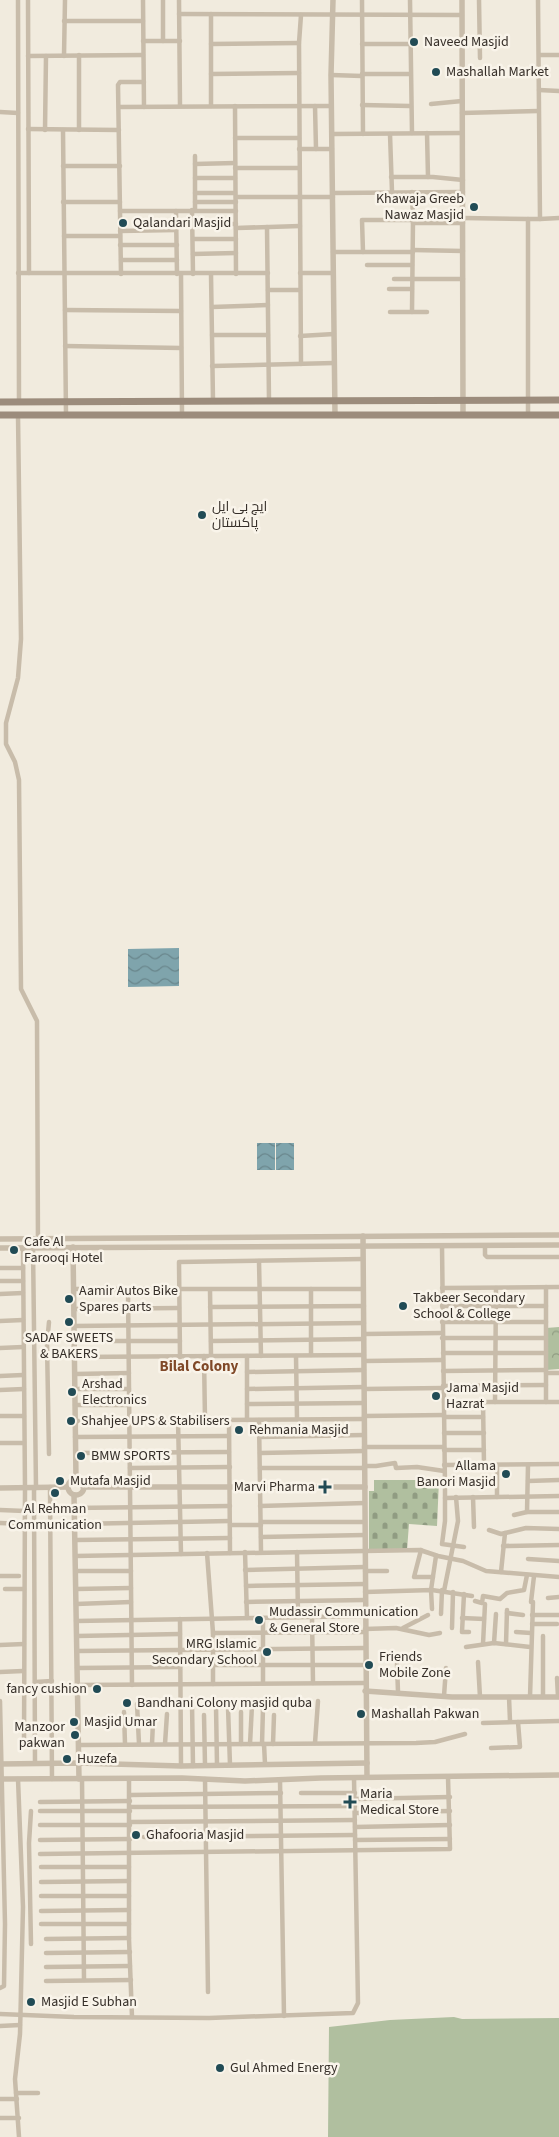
<svg xmlns="http://www.w3.org/2000/svg" width="559" height="2137" viewBox="0 0 559 2137" font-family="'Source Sans 3',Cairo,sans-serif">
<style>
.grass{fill:#b0bf9f}
.cemetery{fill:url(#cemetery-stones)}
.park{fill:url(#park-crowns)}
.water{fill:url(#water-waves)}
.lines{fill:none;stroke-linecap:round;stroke-linejoin:round}
.minor{stroke:#c8bcaa;stroke-width:4.5}
.tertiary{stroke:#c8bcaa;stroke-width:5.5}
.secondary{stroke:#9c8c7c;stroke-width:7}
.poi-dot{fill:#214b55;stroke:#f9f4ea;stroke-width:2}
.labels{text-anchor:middle;dominant-baseline:central;stroke-width:5;stroke-linejoin:round;paint-order:stroke}
.poi-label{font-size:14px;fill:#362f29;stroke:#f9f4ea;text-anchor:start}
.neighbourhood-label{font-size:15px;font-weight:bold;fill:#804928;stroke:#f9f4ea}
</style>
<defs>
<pattern id="cemetery-stones" width="16" height="16" patternUnits="userSpaceOnUse" patternTransform="scale(1.25)"><rect width="16" height="16" fill="#b0bf9f"/><path d="M2 7V4a2 2 0 0 1 4 0v3zM10 15v-3a2 2 0 0 1 4 0v3z" fill="#909c82"/></pattern>
<pattern id="park-crowns" width="20" height="18" patternUnits="userSpaceOnUse" patternTransform="scale(1.25)"><rect width="20" height="18" fill="#b0bf9f"/><path d="M2 6a3 3 0 1 1 6 0M12 15a3 3 0 1 1 6 0" fill="none" stroke="#909c82"/></pattern>
<pattern id="water-waves" width="16" height="10" patternUnits="userSpaceOnUse" patternTransform="scale(1.25)"><rect width="16" height="10" fill="#7fa4ac"/><path d="M0 5q4-4 8 0t8 0" fill="none" stroke="#69868c"/></pattern>
</defs>
<rect width="100%" height="100%" fill="#f1ebde"/>
<polygon class="grass" points="454,2017 462,2019 559,2018 559,2137 328,2137 329,2027 390,2020"/>
<polygon class="cemetery" points="374,1480 439,1480 437,1526 409,1524 407,1550 369,1551 369,1491 374,1491"/>
<polygon class="park" points="559,1327 559,1369 546,1370 546,1328"/>
<g class="water">
<polygon points="179,948 179,986 128,987 128,949"/>
<rect x="257" y="1143" width="18" height="27"/>
<rect x="276" y="1143" width="18" height="27"/>
</g>
<g class="lines">
<g class="minor">
<polyline points="18,0 19,402"/>
<polyline points="143,0 144,107"/>
<polyline points="179,0 180,106"/>
<polyline points="362,0 363,134"/>
<polyline points="410,0 412,133"/>
<polyline points="479,0 480,58"/>
<polyline points="179,14 462,15"/>
<polyline points="64,21 143,21"/>
<polyline points="143,41 180,41"/>
<polyline points="163,41 163,0"/>
<polyline points="211,44 299,43"/>
<polyline points="362,44 410,44"/>
<polyline points="79,55 79,130"/>
<polyline points="540,55 559,55"/>
<polyline points="28,56 143,55"/>
<polyline points="64,56 65,0"/>
<polyline points="211,74 299,73"/>
<polyline points="362,74 410,74"/>
<polyline points="331,75 362,76"/>
<polyline points="539,90 559,91"/>
<polyline points="431,104 462,101"/>
<polyline points="362,105 410,106"/>
<polyline points="211,106 211,14"/>
<polyline points="235,106 236,274"/>
<polyline points="315,106 316,149"/>
<polyline points="119,107 331,106"/>
<polyline points="0,112 18,113"/>
<polyline points="462,113 538,111"/>
<polyline points="28,129 119,130"/>
<polyline points="45,130 46,56"/>
<polyline points="63,130 66,415"/>
<polyline points="427,133 428,177"/>
<polyline points="332,134 462,133"/>
<polyline points="390,134 392,192"/>
<polyline points="235,138 299,138"/>
<polyline points="299,149 332,149"/>
<polyline points="195,156 195,210"/>
<polyline points="195,164 235,163"/>
<polyline points="63,166 120,166"/>
<polyline points="235,168 299,168"/>
<polyline points="391,177 433,177 463,180"/>
<polyline points="195,178 235,178"/>
<polyline points="412,192 413,220 412,312"/>
<polyline points="195,193 235,193"/>
<polyline points="333,193 463,192"/>
<polyline points="236,197 333,197"/>
<polyline points="63,202 120,202"/>
<polyline points="195,202 236,202"/>
<polyline points="192,210 193,274"/>
<polyline points="120,211 236,211"/>
<polyline points="176,211 177,274"/>
<polyline points="463,218 528,219"/>
<polyline points="540,219 559,218"/>
<polyline points="413,223 463,223"/>
<polyline points="192,224 236,224"/>
<polyline points="267,227 269,401"/>
<polyline points="236,228 300,226"/>
<polyline points="120,231 176,230"/>
<polyline points="64,236 120,236"/>
<polyline points="193,239 236,239"/>
<polyline points="120,245 177,245"/>
<polyline points="413,250 463,251"/>
<polyline points="333,252 413,252"/>
<polyline points="363,252 362,220 413,220"/>
<polyline points="193,254 236,253"/>
<polyline points="121,260 177,260"/>
<polyline points="367,265 412,265"/>
<polyline points="18,273 29,273 28,0"/>
<polyline points="29,273 268,273"/>
<polyline points="300,273 333,273"/>
<polyline points="121,274 118,85 120,82 144,82"/>
<polyline points="181,274 182,416"/>
<polyline points="211,274 213,401"/>
<polyline points="394,279 463,279"/>
<polyline points="389,289 412,289"/>
<polyline points="268,290 300,290"/>
<polyline points="212,307 268,305"/>
<polyline points="65,310 181,311"/>
<polyline points="390,312 427,312"/>
<polyline points="212,335 268,335"/>
<polyline points="300,336 334,334"/>
<polyline points="65,346 181,348"/>
<polyline points="301,364 299,43 301,15"/>
<polyline points="212,366 334,363"/>
<polyline points="18,415 21,639 18,678 6,723 6,744 15,762 19,780 21,989 37,1021 38,1248"/>
<polyline points="528,415 528,219 540,219 538,0"/>
<polyline points="442,1246 445,1486 445,1521 442,1544 464,1547"/>
<polyline points="485,1246 485,1255 487,1257 559,1257"/>
<polyline points="23,1248 25,1488 24,1744"/>
<polyline points="33,1248 36,1488"/>
<polyline points="259,1261 261,1356"/>
<polyline points="0,1268 23,1268"/>
<polyline points="0,1281 23,1281"/>
<polyline points="546,1287 546,1402"/>
<polyline points="442,1288 559,1287"/>
<polyline points="74,1289 363,1289"/>
<polyline points="311,1289 311,1355"/>
<polyline points="128,1290 132,1685"/>
<polyline points="210,1290 211,1356"/>
<polyline points="0,1294 23,1293"/>
<polyline points="442,1306 546,1306"/>
<polyline points="210,1307 364,1306"/>
<polyline points="74,1309 179,1308"/>
<polyline points="0,1321 23,1320"/>
<polyline points="442,1322 546,1322"/>
<polyline points="74,1326 364,1323"/>
<polyline points="364,1334 442,1333"/>
<polyline points="33,1338 48,1338"/>
<polyline points="442,1338 546,1338"/>
<polyline points="75,1341 180,1341"/>
<polyline points="211,1341 364,1339"/>
<polyline points="0,1348 23,1347"/>
<polyline points="443,1353 546,1353"/>
<polyline points="204,1356 205,1420"/>
<polyline points="247,1356 247,1420"/>
<polyline points="296,1356 297,1419"/>
<polyline points="75,1357 364,1355"/>
<polyline points="180,1357 179,1262 363,1259"/>
<polyline points="364,1361 443,1360"/>
<polyline points="443,1371 546,1370"/>
<polyline points="247,1372 364,1370"/>
<polyline points="546,1373 559,1373"/>
<polyline points="75,1374 129,1373"/>
<polyline points="0,1376 23,1375"/>
<polyline points="443,1386 546,1385"/>
<polyline points="75,1389 129,1389"/>
<polyline points="247,1389 364,1387"/>
<polyline points="364,1389 443,1388"/>
<polyline points="0,1390 24,1389"/>
<polyline points="444,1402 559,1402"/>
<polyline points="483,1402 484,1465"/>
<polyline points="495,1402 496,1288"/>
<polyline points="247,1404 364,1403"/>
<polyline points="75,1405 129,1405"/>
<polyline points="0,1416 24,1416"/>
<polyline points="364,1416 444,1415"/>
<polyline points="444,1417 483,1417"/>
<polyline points="178,1420 181,1554"/>
<polyline points="229,1420 230,1553"/>
<polyline points="259,1420 261,1552"/>
<polyline points="75,1421 364,1419"/>
<polyline points="444,1433 484,1433"/>
<polyline points="75,1437 229,1436"/>
<polyline points="259,1437 364,1435"/>
<polyline points="0,1443 24,1443"/>
<polyline points="364,1447 444,1447"/>
<polyline points="444,1450 484,1450"/>
<polyline points="76,1453 229,1452"/>
<polyline points="260,1453 364,1451"/>
<polyline points="49,1454 47,1344 49,1322"/>
<polyline points="444,1465 559,1464"/>
<polyline points="497,1465 497,1497"/>
<polyline points="364,1466 376,1466 395,1463 396,1468 417,1467 444,1471"/>
<polyline points="130,1468 230,1467"/>
<polyline points="260,1468 364,1468"/>
<polyline points="444,1481 497,1480"/>
<polyline points="528,1481 559,1480"/>
<polyline points="50,1487 52,1779"/>
<polyline points="34,1488 35,1763"/>
<polyline points="473,1497 474,1527"/>
<polyline points="445,1498 559,1496"/>
<polyline points="260,1506 365,1503"/>
<polyline points="74,1508 230,1506"/>
<polyline points="0,1510 25,1511"/>
<polyline points="527,1512 528,1465"/>
<polyline points="514,1515 527,1512 559,1512"/>
<polyline points="261,1522 365,1522"/>
<polyline points="0,1523 24,1524"/>
<polyline points="75,1524 230,1521"/>
<polyline points="230,1525 261,1525"/>
<polyline points="489,1530 501,1534 526,1528 559,1529"/>
<polyline points="261,1537 365,1535"/>
<polyline points="75,1540 230,1538"/>
<polyline points="503,1546 559,1545"/>
<polyline points="421,1550 414,1577 433,1577"/>
<polyline points="245,1552 247,1618"/>
<polyline points="297,1552 298,1617"/>
<polyline points="207,1553 213,1633 213,1684"/>
<polyline points="75,1556 420,1550 438,1556 463,1561 486,1571 559,1577"/>
<polyline points="528,1559 559,1561"/>
<polyline points="245,1570 365,1567"/>
<polyline points="76,1571 131,1571"/>
<polyline points="365,1571 387,1571"/>
<polyline points="501,1572 505,1533"/>
<polyline points="0,1576 19,1576"/>
<polyline points="246,1586 365,1584"/>
<polyline points="5,1589 24,1589"/>
<polyline points="76,1589 131,1588"/>
<polyline points="444,1591 458,1521 456,1497"/>
<polyline points="365,1592 432,1590 472,1596"/>
<polyline points="464,1594 462,1632 469,1632"/>
<polyline points="548,1598 559,1597"/>
<polyline points="475,1601 482,1603 483,1596 500,1599 507,1593 524,1590 527,1575"/>
<polyline points="246,1602 365,1600"/>
<polyline points="76,1604 131,1602"/>
<polyline points="432,1609 431,1590 436,1556"/>
<polyline points="507,1613 523,1615"/>
<polyline points="441,1614 442,1590"/>
<polyline points="532,1615 559,1615"/>
<polyline points="312,1617 313,1683"/>
<polyline points="263,1618 263,1683"/>
<polyline points="462,1618 484,1619"/>
<polyline points="180,1619 181,1766"/>
<polyline points="76,1621 365,1616"/>
<polyline points="532,1624 557,1624"/>
<polyline points="403,1628 428,1615"/>
<polyline points="452,1628 453,1592"/>
<polyline points="365,1629 396,1628 429,1635 440,1633"/>
<polyline points="516,1632 531,1633"/>
<polyline points="213,1633 365,1632"/>
<polyline points="77,1636 180,1634"/>
<polyline points="543,1636 543,1697"/>
<polyline points="494,1643 496,1614"/>
<polyline points="483,1644 485,1604"/>
<polyline points="506,1644 507,1610"/>
<polyline points="0,1645 24,1644"/>
<polyline points="466,1647 494,1643 530,1647"/>
<polyline points="77,1651 365,1648"/>
<polyline points="478,1662 480,1697"/>
<polyline points="397,1664 398,1692"/>
<polyline points="213,1665 365,1665"/>
<polyline points="77,1668 180,1667"/>
<polyline points="0,1672 23,1671"/>
<polyline points="557,1678 558,1697"/>
<polyline points="35,1682 52,1681"/>
<polyline points="77,1685 365,1683"/>
<polyline points="444,1696 446,1668"/>
<polyline points="509,1697 510,1721"/>
<polyline points="530,1697 533,1602 531,1602 534,1576"/>
<polyline points="0,1701 5,1924 4,1986 0,1988"/>
<polyline points="192,1703 193,1766"/>
<polyline points="137,1704 139,1744"/>
<polyline points="216,1706 217,1765"/>
<polyline points="228,1707 230,1765"/>
<polyline points="124,1712 125,1744"/>
<polyline points="204,1715 205,1765"/>
<polyline points="483,1723 559,1721"/>
<polyline points="315,1743 318,1701"/>
<polyline points="152,1744 153,1722"/>
<polyline points="165,1744 167,1714"/>
<polyline points="241,1744 241,1712"/>
<polyline points="250,1744 252,1705"/>
<polyline points="262,1744 263,1708"/>
<polyline points="264,1744 265,1764"/>
<polyline points="273,1744 274,1715"/>
<polyline points="79,1745 416,1743 435,1742 465,1734"/>
<polyline points="491,1748 520,1747 518,1722"/>
<polyline points="18,1779 23,1907 20,2034 15,2079 19,2137"/>
<polyline points="82,1779 84,1980"/>
<polyline points="129,1779 129,1939 132,2017"/>
<polyline points="205,1779 208,1992"/>
<polyline points="280,1780 284,2016"/>
<polyline points="301,1793 355,1793"/>
<polyline points="130,1795 281,1793"/>
<polyline points="355,1799 450,1797"/>
<polyline points="40,1802 130,1801"/>
<polyline points="130,1807 355,1806"/>
<polyline points="31,1811 29,1843 31,1944"/>
<polyline points="40,1811 130,1811"/>
<polyline points="355,1813 450,1811"/>
<polyline points="130,1822 355,1820"/>
<polyline points="40,1825 130,1825"/>
<polyline points="355,1827 450,1825"/>
<polyline points="144,1837 355,1835"/>
<polyline points="40,1840 130,1839"/>
<polyline points="355,1840 450,1839"/>
<polyline points="40,1854 450,1849 448,1777"/>
<polyline points="41,1867 129,1867"/>
<polyline points="41,1882 129,1881"/>
<polyline points="41,1896 129,1896"/>
<polyline points="41,1911 129,1910"/>
<polyline points="41,1924 129,1924"/>
<polyline points="46,1939 129,1938"/>
<polyline points="46,1953 130,1952"/>
<polyline points="46,1967 130,1966"/>
<polyline points="46,1981 131,1980"/>
<polyline points="0,2014 74,2017 209,2018 353,2013 358,2003 354,1778"/>
<polyline points="0,2026 20,2025"/>
<polyline points="16,2093 38,2093"/>
<polyline points="0,2099 17,2099"/>
<polyline points="0,2118 19,2118"/>
</g>
<g class="tertiary">
<polyline points="333,0 331,75 335,415"/>
<polyline points="462,0 463,415"/>
<polyline points="363,1236 367,1777"/>
<polyline points="0,1239 559,1235"/>
<polyline points="73,1247 76,1479"/>
<polyline points="0,1248 559,1245"/>
<circle cx="76" cy="1487" r="8"/>
<polyline points="83,1487 365,1487"/>
<polyline points="0,1488 68,1487"/>
<polyline points="74,1495 79,1779"/>
<polyline points="365,1691 452,1697 559,1697"/>
<polyline points="0,1764 79,1763 181,1766 367,1763"/>
<polyline points="0,1779 182,1778 245,1781 321,1778 559,1775"/>
</g>
<g class="secondary">
<polyline points="0,402 559,400"/>
<polyline points="0,415 559,415"/>
</g>
</g>
<g class="poi-dot">
<circle cx="414" cy="42" r="5"/>
<circle cx="436" cy="72" r="5"/>
<circle cx="474" cy="207" r="5"/>
<circle cx="123" cy="223" r="5"/>
<circle cx="202" cy="515" r="5"/>
<circle cx="14" cy="1250" r="5"/>
<circle cx="69" cy="1299" r="5"/>
<circle cx="403" cy="1306" r="5"/>
<circle cx="69" cy="1322" r="5"/>
<circle cx="72" cy="1392" r="5"/>
<circle cx="436" cy="1396" r="5"/>
<circle cx="71" cy="1421" r="5"/>
<circle cx="239" cy="1430" r="5"/>
<circle cx="81" cy="1456" r="5"/>
<circle cx="506" cy="1474" r="5"/>
<circle cx="60" cy="1481" r="5"/>
<path d="M322.5 1479.5h5v5h5v5h-5v5h-5v-5h-5v-5h5z"/>
<circle cx="55" cy="1493" r="5"/>
<circle cx="259" cy="1620" r="5"/>
<circle cx="267" cy="1652" r="5"/>
<circle cx="369" cy="1665" r="5"/>
<circle cx="97" cy="1689" r="5"/>
<circle cx="127" cy="1703" r="5"/>
<circle cx="361" cy="1714" r="5"/>
<circle cx="74" cy="1722" r="5"/>
<circle cx="75" cy="1735" r="5"/>
<circle cx="67" cy="1759" r="5"/>
<path d="M347.5 1794.5h5v5h5v5h-5v5h-5v-5h-5v-5h5z"/>
<circle cx="136" cy="1835" r="5"/>
<circle cx="31" cy="2002" r="5"/>
<circle cx="220" cy="2068" r="5"/>
</g>
<g class="labels">
<g class="poi-label">
<text x="424" y="42">Naveed Masjid</text>
<text x="446" y="72">Mashallah Market</text>
<text x="464" y="199" text-anchor="end">Khawaja Greeb<tspan x="464" dy="16">Nawaz Masjid</tspan></text>
<text x="133" y="223">Qalandari Masjid</text>
<text x="212" y="507">ایچ بی ایل<tspan x="212" dy="16">پاکستان</tspan></text>
<text x="24" y="1242">Cafe Al<tspan x="24" dy="16">Farooqi Hotel</tspan></text>
<text x="79" y="1291">Aamir Autos Bike<tspan x="79" dy="16">Spares parts</tspan></text>
<text x="413" y="1298">Takbeer Secondary<tspan x="413" dy="16">School &amp; College</tspan></text>
<text x="69" y="1338" text-anchor="middle">SADAF SWEETS<tspan x="69" dy="16">&amp; BAKERS</tspan></text>
<text x="82" y="1384">Arshad<tspan x="82" dy="16">Electronics</tspan></text>
<text x="446" y="1388">Jama Masjid<tspan x="446" dy="16">Hazrat</tspan></text>
<text x="81" y="1421">Shahjee UPS &amp; Stabilisers</text>
<text x="249" y="1430">Rehmania Masjid</text>
<text x="91" y="1456">BMW SPORTS</text>
<text x="496" y="1466" text-anchor="end">Allama<tspan x="496" dy="16">Banori Masjid</tspan></text>
<text x="70" y="1481">Mutafa Masjid</text>
<text x="315" y="1487" text-anchor="end">Marvi Pharma</text>
<text x="55" y="1509" text-anchor="middle">Al Rehman<tspan x="55" dy="16">Communication</tspan></text>
<text x="269" y="1612">Mudassir Communication<tspan x="269" dy="16">&amp; General Store</tspan></text>
<text x="257" y="1644" text-anchor="end">MRG Islamic<tspan x="257" dy="16">Secondary School</tspan></text>
<text x="379" y="1657">Friends<tspan x="379" dy="16">Mobile Zone</tspan></text>
<text x="87" y="1689" text-anchor="end">fancy cushion</text>
<text x="137" y="1703">Bandhani Colony masjid quba</text>
<text x="371" y="1714">Mashallah Pakwan</text>
<text x="84" y="1722">Masjid Umar</text>
<text x="65" y="1727" text-anchor="end">Manzoor<tspan x="65" dy="16">pakwan</tspan></text>
<text x="77" y="1759">Huzefa</text>
<text x="360" y="1794">Maria<tspan x="360" dy="16">Medical Store</tspan></text>
<text x="146" y="1835">Ghafooria Masjid</text>
<text x="41" y="2002">Masjid E Subhan</text>
<text x="230" y="2068">Gul Ahmed Energy</text>
</g>
<g class="neighbourhood-label">
<text x="199" y="1366">Bilal Colony</text>
</g>
</g>
</svg>
